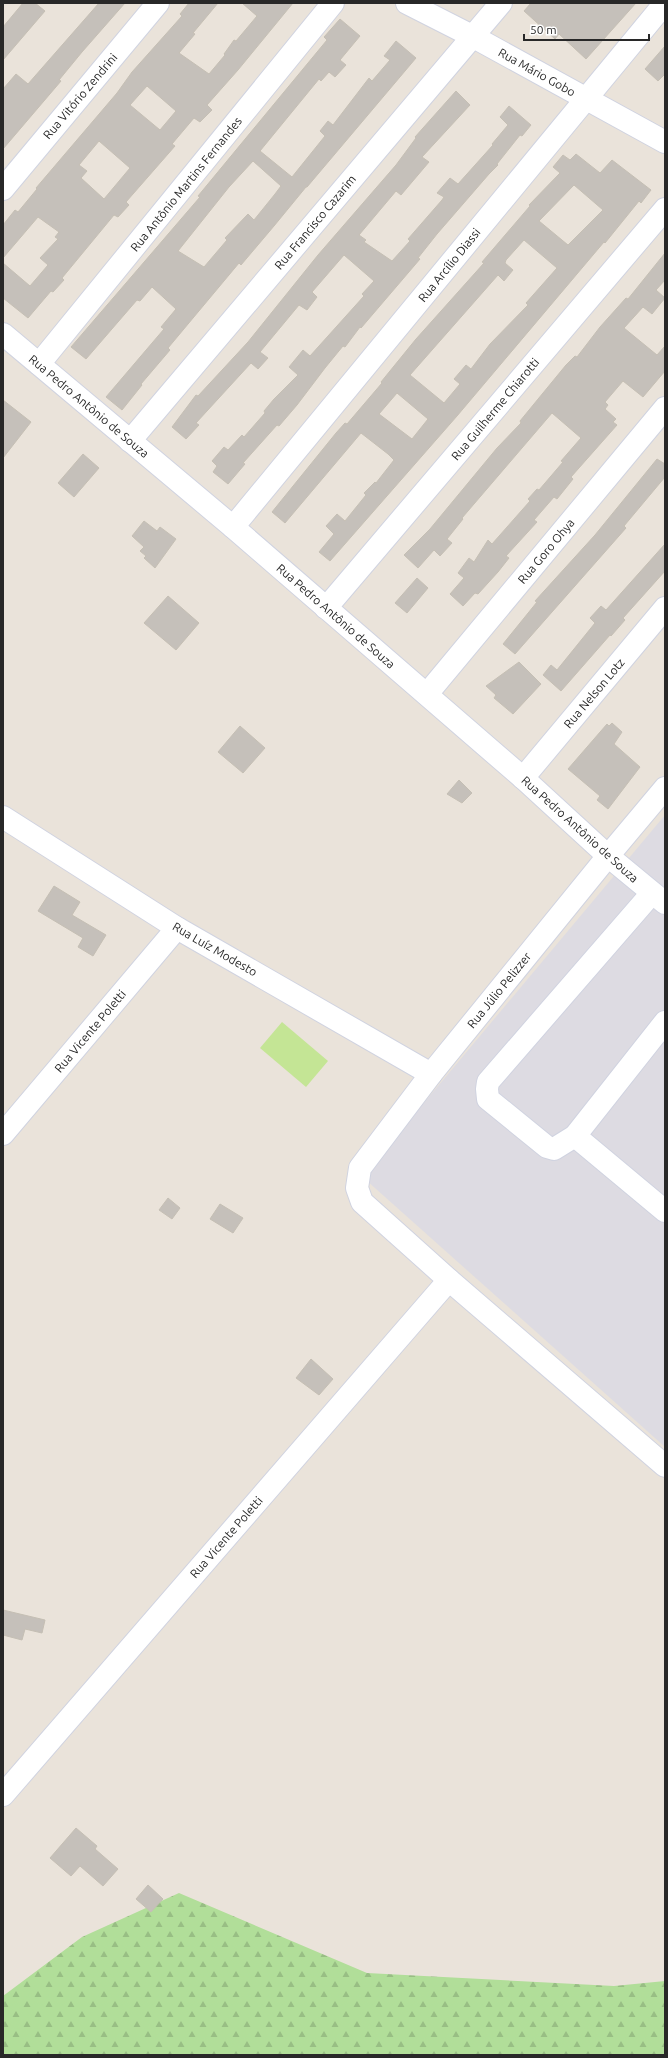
<svg xmlns="http://www.w3.org/2000/svg" width="668" height="2058" viewBox="0 0 668 2058" font-family="Ubuntu,sans-serif">
<style>
.industrial{fill:#dddbe2}
.forest{fill:url(#forest-firs)}
.pitch{fill:#c4e595}
.building{fill:#c5c0ba;stroke:#c5bfb4;fill-rule:evenodd}
.lines{fill:none;stroke-linecap:round;stroke-linejoin:round}
.minor-casing{stroke:#d0d3e0;stroke-width:24}
.minor{stroke:#fff;stroke-width:22}
.labels{text-anchor:middle;dominant-baseline:central;stroke-width:3;stroke-linejoin:round;paint-order:stroke}
.street-label{font-size:12px;fill:#282828;stroke:#fff}
</style>
<defs>
<pattern id="forest-firs" width="22" height="20" patternUnits="userSpaceOnUse"><rect width="22" height="20" fill="#b1de99"/><path d="M5 1l3.5 6h-7zM16 11l3.5 6h-7z" fill="#98be84"/></pattern>
</defs>
<rect width="100%" height="100%" fill="#eae3da"/>
<polygon class="industrial" points="665,815 665,1447 366,1180 366,1172"/>
<polygon class="forest" points="179,1893 367,1973 614,1986 665,1981 665,2055 3,2055 3,1996 82,1937"/>
<polygon class="pitch" points="282,1022 328,1061 306,1087 260,1048"/>
<g class="building">
<polygon points="23,3 35,3 45,11 3,60 3,27"/>
<polygon points="99,3 125,3 82,52 59,80 61,81 3,149 3,89 16,74 28,84"/>
<path d="M189 3H218L193 33 195 34 179 53 209 74 225 55 224 54 234 40 236 41 257 16 242 3H293L238 70 207 105 212 110 200 122 194 118 172 144 175 146 126 202 129 205 118 217 114 215 62 278 64 280 53 292 51 291 28 318 3 298V263L30 286 48 265 40 258 58 239 55 237 59 232 38 217 3 258V225L15 210 18 212 37 189 36 188 117 93 132 72 182 16 180 14ZM147 86 176 111 160 130 130 105ZM99 141 130 168 104 199 81 178 87 171 79 165Z"/>
<polygon points="531,3 636,3 586,59 559,34 555,39 524,11"/>
<path d="M340 19 360 36 340 60 346 65 335 77 329 72 321 81 319 79 260 151 292 177 325 136 320 131 328 121 333 125 369 78 372 81 390 60 384 56 396 41 416 58 307 187H306L274 226 241 265 239 263 168 348 170 350 141 384 142 385 122 410 106 397 164 329 161 327 176 309 152 287 140 301 137 300 86 359 71 347 200 197 198 196 327 40 324 37ZM253 161 281 186 275 194 254 220 248 214 225 238 227 240 204 267 178 251 229 187Z"/>
<polygon points="665,46 665,74 658,81 645,69"/>
<polygon points="456,91 470,105 422,157 429,162 401,195 396,191 359,235 366,240 364,242 392,261 410,241 408,239 442,200 444,197 437,193 450,178 458,184 493,145 492,144 508,125 500,117 509,106 531,125 522,136 520,135 497,164 498,165 489,174 437,234 418,258 420,259 361,328 360,327 345,347 343,346 325,368 297,405 279,426 277,425 243,463 245,464 228,484 213,472 217,466 212,461 224,447 228,450 242,435 244,437 265,413 264,411 274,399 298,375 289,367 303,350 310,356 364,296 362,294 374,281 344,255 312,292 317,297 307,310 299,305 260,352 268,358 258,369 251,363 196,423 199,425 186,439 172,427 196,395 198,396 248,342 318,255 396,165 416,138 415,137"/>
<path d="M576 154 600 173 612 160 651 190 641 203 639 201 605 243 604 242 457 416 330 561 319 552 334 534 326 526 337 514 345 521 366 495 364 493 375 482 376 483 394 460 388 454 361 433 285 523 272 512 336 433 345 423 347 424 382 383 381 382 416 339 484 263 482 262 530 206 529 205 560 173 553 167 563 155 570 160ZM574 185 603 210 568 245 539 221ZM524 240 557 268 526 303 528 305 490 344 471 369 466 365 454 379 460 384 444 403 410 375 498 275 504 281 513 270 505 263 506 260ZM397 393 428 419 412 439 379 414Z"/>
<polygon points="665,253 665,280 656,290 665,298 652,314 643,307 624,328 657,355 665,346 665,371 643,397 623,381 605,402 608,405 605,409 616,419 613,422 617,425 571,477 573,479 557,499 554,497 534,520 537,522 506,556 509,558 498,572 478,594 475,593 463,606 450,594 464,578 458,573 469,558 474,562 488,540 492,544 530,501 528,499 537,489 539,490 563,462 561,461 581,438 552,413 462,518 463,519 447,539 452,543 440,556 434,550 418,568 404,555 430,529 497,448 521,423 520,421 566,365 575,356 577,357 600,327 626,298 628,299"/>
<polygon points="3,400 31,422 3,458"/>
<polygon points="83,454 99,468 74,497 58,483"/>
<polygon points="657,459 665,464 665,477 624,526 626,528 515,654 503,644 537,602 535,601 595,535"/>
<polygon points="144,521 157,531 160,527 176,539 155,568 144,558 146,556 140,551 144,547 132,536"/>
<polygon points="665,544 665,571 623,618 625,620 611,636 610,635 561,691 543,675 551,665 557,670 595,623 590,618 601,606 606,610"/>
<polygon points="417,578 428,588 407,613 395,603"/>
<polygon points="168,596 199,623 176,650 144,623"/>
<polygon points="519,662 541,684 513,714 494,698 496,695 486,686"/>
<polygon points="612,723 622,732 614,744 640,767 608,809 597,800 600,796 568,769 607,724 609,726"/>
<polygon points="240,726 265,748 243,773 218,752"/>
<polygon points="459,780 472,793 462,803 447,794"/>
<polygon points="54,886 80,902 72,915 106,935 93,956 78,947 83,938 38,911"/>
<polygon points="168,1198 180,1208 172,1219 159,1210"/>
<polygon points="220,1204 243,1218 233,1233 210,1219"/>
<polygon points="311,1359 333,1379 319,1395 296,1378"/>
<polygon points="3,1610 45,1620 42,1633 25,1629 22,1640 3,1635"/>
<polygon points="76,1828 97,1846 95,1849 118,1869 103,1886 80,1866 71,1876 50,1858"/>
<polygon points="148,1885 163,1899 151,1912 136,1899"/>
</g>
<g class="lines">
<defs>
<g id="minor">
<polyline points="407,3 472,36 665,142"/>
<polyline points="3,189 158,3"/>
<polyline points="3,334 233,527 523,778 608,856 665,903"/>
<polyline points="39,364 333,3"/>
<polyline points="130,441 501,3"/>
<polyline points="233,527 665,3"/>
<polyline points="326,608 665,209"/>
<polyline points="427,694 665,408"/>
<polyline points="523,778 665,608"/>
<polyline points="665,788 608,856 431,1074 360,1168 357,1188 362,1202 449,1280 665,1466"/>
<polyline points="3,817 177,928 431,1074"/>
<polyline points="652,893 488,1082 487,1089 488,1099 547,1147 554,1149 575,1136 665,1022"/>
<polyline points="3,1134 177,928"/>
<polyline points="575,1136 665,1211"/>
<polyline points="3,1795 449,1280"/>
</g>
</defs>
<use href="#minor" class="minor-casing"/>
<use href="#minor" class="minor"/>
</g>
<g class="labels">
<g class="street-label">
<text transform="translate(537 72) rotate(29)">Rua Mário Gobo</text>
<text transform="translate(80 96) rotate(-50)">Rua Vitório Zendrini</text>
<text transform="translate(186 184) rotate(-51)">Rua Antônio Martins Fernandes</text>
<text transform="translate(315 222) rotate(-50)">Rua Francisco Cazarim</text>
<text transform="translate(449 265) rotate(-51)">Rua Arcílio Diassi</text>
<text transform="translate(89 406) rotate(40)">Rua Pedro Antônio de Souza</text>
<text transform="translate(495 409) rotate(-50)">Rua Guilherme Chiarotti</text>
<text transform="translate(546 551) rotate(-50)">Rua Goro Ohya</text>
<text transform="translate(336 616) rotate(41)">Rua Pedro Antônio de Souza</text>
<text transform="translate(594 693) rotate(-50)">Rua Nelson Lotz</text>
<text transform="translate(580 829) rotate(42)">Rua Pedro Antônio de Souza</text>
<text transform="translate(215 949) rotate(30)">Rua Luíz Modesto</text>
<text transform="translate(499 990) rotate(-51)">Rua Júlio Pelizzer</text>
<text transform="translate(90 1031) rotate(-50)">Rua Vicente Poletti</text>
<text transform="translate(226 1537) rotate(-49)">Rua Vicente Poletti</text>
</g>
</g>
<rect width="668" height="2058" fill="none" stroke="#282828" stroke-width="8"/>
<path d="M524 34v6h125v-6" fill="none" stroke="#282828" stroke-width="2"/>
<text x="530" y="34" font-size="12" fill="#282828" stroke="#ffffff" stroke-width="3" paint-order="stroke">50 m</text>
</svg>
